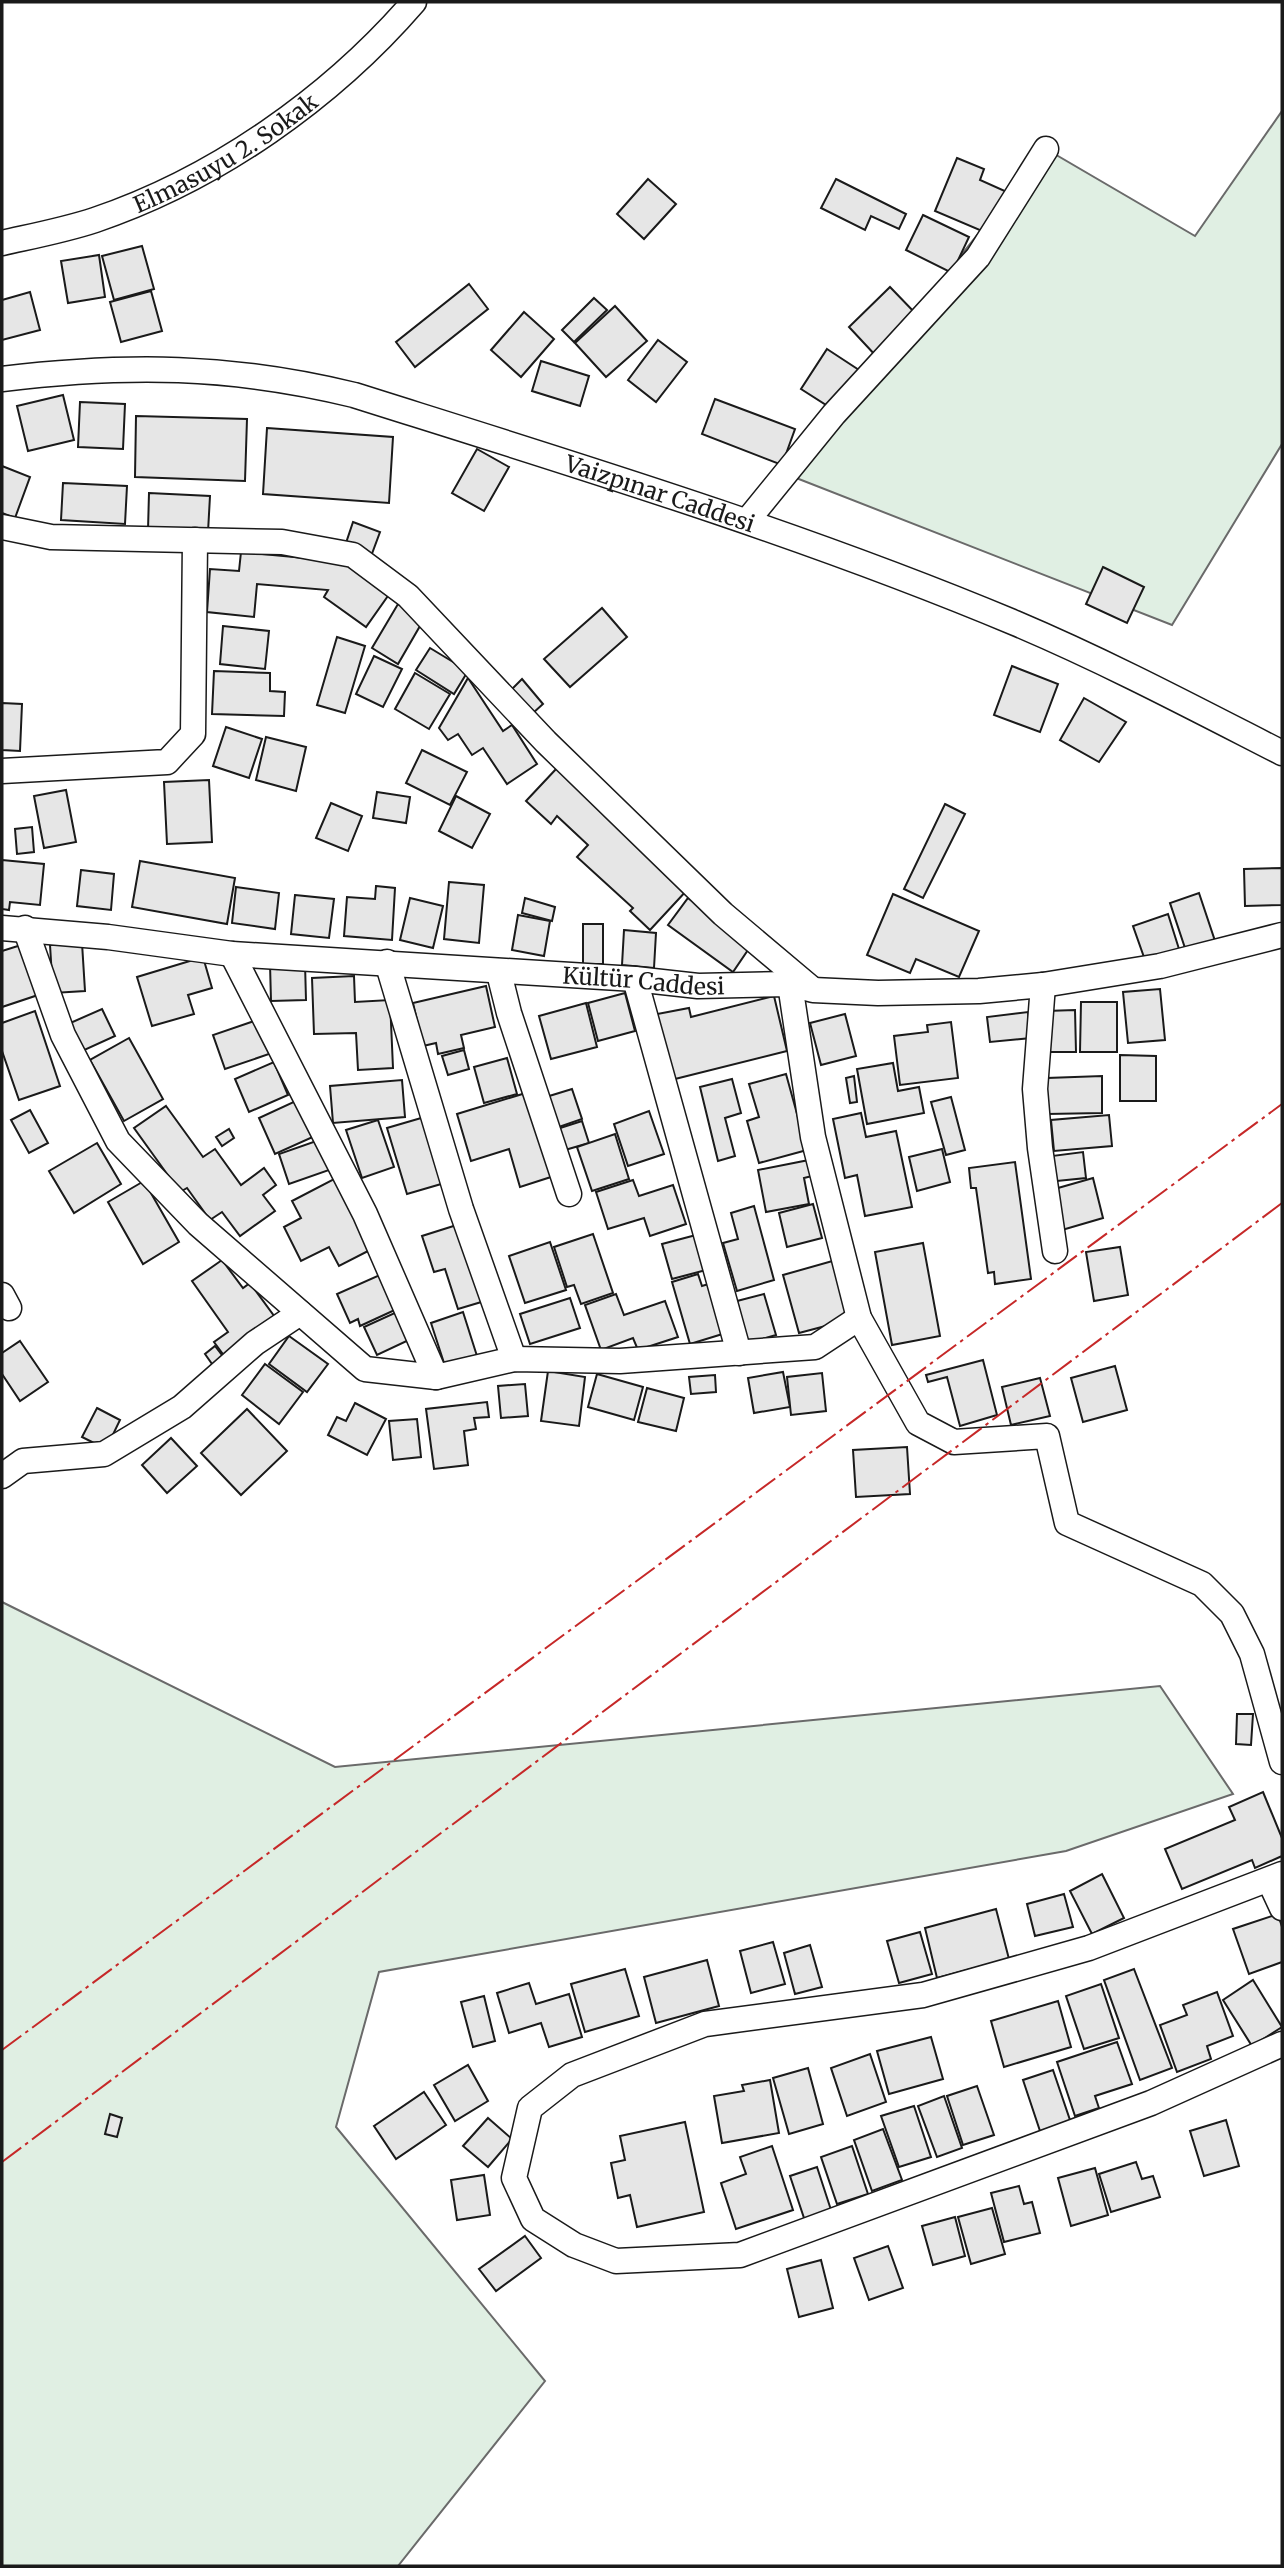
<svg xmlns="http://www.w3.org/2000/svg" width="1284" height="2568" viewBox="0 0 1284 2568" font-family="Merriweather,serif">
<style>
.green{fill:#e0efe3;stroke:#6a6a6a;stroke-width:2}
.building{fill:#e6e6e6;stroke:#1a1a1a;stroke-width:2}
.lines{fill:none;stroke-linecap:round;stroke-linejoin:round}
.minor-casing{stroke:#1a1a1a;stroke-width:27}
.minor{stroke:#fff;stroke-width:24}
.power{stroke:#c62828;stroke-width:2;stroke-dasharray:24 5 3.5 5;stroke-linecap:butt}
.labels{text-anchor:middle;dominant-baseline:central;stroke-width:5;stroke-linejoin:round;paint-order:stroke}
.street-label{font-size:23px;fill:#1a1a1a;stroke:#fff}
</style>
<rect width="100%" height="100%" fill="#fff"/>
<g class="green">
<polygon points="1282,111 1282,444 1172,625 786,474 1046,149 1195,236"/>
<polygon points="2,1602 335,1767 1160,1686 1233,1794 1066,1851 379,1972 336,2127 545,2381 398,2566 2,2566"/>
</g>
<g class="building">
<polygon points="957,158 984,169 980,180 1007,192 989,234 935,211"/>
<polygon points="648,179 676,204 644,239 617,214"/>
<polygon points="836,179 906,214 899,229 871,216 865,230 821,208"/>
<polygon points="923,215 969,237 952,273 906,250"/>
<polygon points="142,246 154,289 114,300 102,256"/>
<polygon points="99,255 105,297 68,303 61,261"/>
<polygon points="469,284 488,309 415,367 396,342"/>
<polygon points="890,287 918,316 877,357 849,327"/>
<polygon points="151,291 162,331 121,342 110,302"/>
<polygon points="30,292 40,330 2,340 2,300"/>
<polygon points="594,298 607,310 574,342 562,330"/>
<polygon points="615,306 647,341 606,377 575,343"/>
<polygon points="524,312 554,339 521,377 491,350"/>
<polygon points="658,340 687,362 656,402 628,380"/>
<polygon points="827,349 859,370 834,410 801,389"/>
<polygon points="541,361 589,376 580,406 532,391"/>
<polygon points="63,395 74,440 28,451 17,406"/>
<polygon points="715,399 795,429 782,465 702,434"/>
<polygon points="80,402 125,404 123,449 78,447"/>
<polygon points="136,416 247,419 245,481 135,477"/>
<polygon points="267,428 393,437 389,503 263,494"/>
<polygon points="477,449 509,467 484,511 452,493"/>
<polygon points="2,466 30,477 15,518 2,513"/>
<polygon points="63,483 127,486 125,524 61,520"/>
<polygon points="149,493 210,496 208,532 148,530"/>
<polygon points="353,522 380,532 370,559 344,549"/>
<polygon points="241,552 347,562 390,593 366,627 324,597 328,590 257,584 254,617 207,612 210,569 239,571"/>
<polygon points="1103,567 1144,587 1127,623 1086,604"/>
<polygon points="398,604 424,619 398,664 372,648"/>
<polygon points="602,608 627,637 570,687 544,659"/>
<polygon points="223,626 269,631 265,669 220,664"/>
<polygon points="337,637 365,646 345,713 317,705"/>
<polygon points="430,648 468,671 454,694 416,670"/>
<polygon points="374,656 402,669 383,707 356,694"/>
<polygon points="1012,666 1058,684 1040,732 994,715"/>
<polygon points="214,671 270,673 270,691 285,692 284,716 212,714"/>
<polygon points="415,673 450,694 429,729 395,709"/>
<polygon points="468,678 503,731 512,725 537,764 507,784 483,748 472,755 458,734 448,740 439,728"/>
<polygon points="522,679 543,704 533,713 512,689"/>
<polygon points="1084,698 1126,722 1099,762 1060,740"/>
<polygon points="2,703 22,704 20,751 2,750"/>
<polygon points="226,727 262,739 249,778 213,766"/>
<polygon points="266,737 306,747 296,791 256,780"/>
<polygon points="422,750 467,772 450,805 406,783"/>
<polygon points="557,768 688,889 650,930 630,911 633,908 577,857 588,845 557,816 551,824 526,801"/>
<polygon points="209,780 212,842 167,844 164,782"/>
<polygon points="66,790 76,842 44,848 34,796"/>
<polygon points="377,792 410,797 406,823 373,818"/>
<polygon points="456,796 490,814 472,848 439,831"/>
<polygon points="331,803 362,816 348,851 316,838"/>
<polygon points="945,804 965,814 923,898 904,889"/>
<polygon points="32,827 34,852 17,854 15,829"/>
<polygon points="2,860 44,864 40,905 10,902 9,910 2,909"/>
<polygon points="140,861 235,878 227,924 132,907"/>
<polygon points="1282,868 1282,905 1245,906 1244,869"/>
<polygon points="81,870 114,874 111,910 77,906"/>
<polygon points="449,882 484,885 479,943 444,939"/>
<polygon points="376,886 395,888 392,940 344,936 347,897 375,899"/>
<polygon points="236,887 279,893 275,929 232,923"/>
<polygon points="1199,893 1215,941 1186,951 1170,903"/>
<polygon points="893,894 979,931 959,977 916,959 910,973 867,955"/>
<polygon points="295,895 334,899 329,938 291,934"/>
<polygon points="410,898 443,906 433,948 400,940"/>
<polygon points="525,898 555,907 552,921 522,913"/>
<polygon points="688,898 752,944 733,972 668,925"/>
<polygon points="1168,914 1179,949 1145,960 1133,926"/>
<polygon points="518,915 550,921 544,956 512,950"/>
<rect x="583" y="924" width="20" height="40"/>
<polygon points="624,930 656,933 654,968 622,965"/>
<polygon points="82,943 85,991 53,993 50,945"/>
<polygon points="21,945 38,995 2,1007 2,951"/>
<polygon points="203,957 212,988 188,995 194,1014 152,1026 137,977"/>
<polygon points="305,963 306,1000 271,1001 270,964"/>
<polygon points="354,976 355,1002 390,1000 393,1068 358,1070 356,1033 314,1034 312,978"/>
<polygon points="486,986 495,1027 461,1035 464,1048 438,1054 436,1043 423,1046 413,1003"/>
<polygon points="1160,989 1165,1040 1128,1043 1123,992"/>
<polygon points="625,993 635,1031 598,1041 588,1003"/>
<polygon points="774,996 787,1051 667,1081 652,1015 689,1008 691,1017"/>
<polygon points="1081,1002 1117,1002 1117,1052 1080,1052"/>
<polygon points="586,1003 597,1047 551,1059 539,1016"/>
<polygon points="102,1009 115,1036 80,1052 68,1024"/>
<polygon points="1075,1010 1076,1052 1047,1052 1046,1011"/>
<polygon points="35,1011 60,1086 19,1100 2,1051 2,1023"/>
<polygon points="1028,1012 1031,1038 990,1042 987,1017"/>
<polygon points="845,1014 856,1056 821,1065 810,1023"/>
<polygon points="260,1019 272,1053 225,1069 213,1035"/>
<polygon points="951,1022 958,1078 900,1085 894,1036 928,1032 927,1025"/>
<polygon points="129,1038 163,1099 124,1121 90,1060"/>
<polygon points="464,1050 469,1069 448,1075 442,1056"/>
<polygon points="1120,1055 1156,1056 1156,1101 1120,1101"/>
<polygon points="507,1058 517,1094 484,1103 474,1067"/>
<polygon points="274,1062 288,1095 249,1112 235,1079"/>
<polygon points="893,1063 898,1091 919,1087 924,1113 867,1124 857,1069"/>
<polygon points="786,1074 807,1150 759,1163 747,1121 759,1117 749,1084"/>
<polygon points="854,1076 857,1102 850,1103 846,1078"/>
<polygon points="1102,1076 1102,1113 1047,1114 1047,1078"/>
<polygon points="732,1079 741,1113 725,1118 735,1156 718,1161 700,1087"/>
<polygon points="402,1080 405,1117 333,1123 330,1086"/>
<polygon points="572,1089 582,1119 556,1128 546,1097"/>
<polygon points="529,1092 554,1176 520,1187 509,1149 471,1161 457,1114"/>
<polygon points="951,1097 965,1150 946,1155 931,1102"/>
<polygon points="300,1099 315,1136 275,1154 259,1118"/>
<polygon points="166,1106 203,1157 215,1149 241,1185 264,1168 276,1185 263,1195 275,1211 240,1236 222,1212 210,1220 187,1188 180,1192 134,1128"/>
<polygon points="30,1110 48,1143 29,1153 11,1120"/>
<polygon points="649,1111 664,1154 628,1166 614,1124"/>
<polygon points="861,1113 866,1137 896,1131 912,1207 865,1216 857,1175 845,1178 833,1119"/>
<polygon points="1109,1115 1112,1146 1054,1151 1051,1120"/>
<polygon points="428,1116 448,1182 407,1194 387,1128"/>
<polygon points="378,1120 394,1167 362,1178 346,1130"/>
<polygon points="582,1121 589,1143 565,1150 557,1129"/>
<polygon points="229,1129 234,1138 222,1146 216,1137"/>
<polygon points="615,1134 629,1179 592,1191 577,1147"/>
<polygon points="322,1139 332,1169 289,1184 279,1154"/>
<polygon points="97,1143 121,1184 74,1213 49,1171"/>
<polygon points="942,1149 950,1182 917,1191 909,1157"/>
<polygon points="1083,1152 1086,1178 1047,1182 1044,1157"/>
<polygon points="809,1160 812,1176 804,1178 809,1204 766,1212 758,1170"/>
<polygon points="1015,1162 1031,1279 995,1284 994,1272 988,1273 976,1188 971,1188 969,1168"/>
<polygon points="336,1178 372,1249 339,1266 329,1247 301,1261 284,1227 301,1218 292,1201"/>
<polygon points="1093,1178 1103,1218 1062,1230 1051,1190"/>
<polygon points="633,1180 639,1196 673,1185 686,1224 650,1236 644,1218 608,1229 596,1192"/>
<polygon points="144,1181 179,1242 143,1264 108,1202"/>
<polygon points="813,1204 822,1238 787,1247 779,1213"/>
<polygon points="754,1206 774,1280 737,1291 723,1243 738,1239 731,1213"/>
<polygon points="463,1223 488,1300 458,1309 445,1269 434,1272 422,1236"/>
<polygon points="593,1234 613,1293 581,1304 574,1285 567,1287 554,1247"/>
<polygon points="696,1235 706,1270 672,1279 662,1244"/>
<polygon points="550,1242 566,1290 525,1303 509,1256"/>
<polygon points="923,1243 940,1336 892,1345 875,1252"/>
<polygon points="1120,1247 1128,1295 1094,1301 1086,1252"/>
<polygon points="222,1260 243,1288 250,1283 280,1324 228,1361 214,1342 228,1332 192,1281"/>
<polygon points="836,1260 852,1319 799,1333 783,1275"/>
<polygon points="382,1274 397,1309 360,1326 358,1319 350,1323 337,1294"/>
<polygon points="698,1274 702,1286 715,1282 729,1332 690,1344 672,1282"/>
<polygon points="616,1294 624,1315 665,1301 678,1337 638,1350 633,1338 601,1350 585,1305"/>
<polygon points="764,1294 776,1335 748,1343 737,1301"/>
<polygon points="570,1298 580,1328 530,1344 520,1314"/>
<polygon points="399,1311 411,1339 377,1355 364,1327"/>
<polygon points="463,1312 477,1356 445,1366 431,1323"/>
<polygon points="289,1336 328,1364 307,1392 269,1364"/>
<polygon points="20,1341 48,1382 20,1401 2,1374 2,1353"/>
<polygon points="215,1346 228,1363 217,1371 205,1354"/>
<polygon points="983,1360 997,1415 960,1426 947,1377 928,1382 926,1375"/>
<polygon points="265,1364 303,1392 279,1424 242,1395"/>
<polygon points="1115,1366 1127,1410 1083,1422 1071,1378"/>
<polygon points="548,1371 585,1377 579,1426 541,1421"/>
<polygon points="783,1372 790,1407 754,1413 748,1378"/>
<polygon points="822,1373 826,1411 791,1415 787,1377"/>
<polygon points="597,1374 643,1387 634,1420 588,1407"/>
<polygon points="715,1375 716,1392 691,1394 689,1377"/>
<polygon points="1040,1378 1050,1416 1011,1425 1002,1387"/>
<polygon points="525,1384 528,1416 501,1418 498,1386"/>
<polygon points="647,1388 684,1398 676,1431 638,1422"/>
<polygon points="487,1402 489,1417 474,1418 476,1429 464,1431 468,1465 434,1469 426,1409"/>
<polygon points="355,1403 386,1419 367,1455 328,1435 337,1417 346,1421"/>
<polygon points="97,1408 120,1420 106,1449 82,1437"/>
<polygon points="247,1409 287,1451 241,1495 201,1453"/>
<polygon points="417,1419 421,1457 393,1460 389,1421"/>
<polygon points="171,1438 197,1466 167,1493 142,1465"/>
<polygon points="907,1447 910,1494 856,1497 853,1450"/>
<polygon points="1237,1714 1253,1714 1251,1745 1236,1744"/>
<polygon points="1263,1792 1282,1838 1282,1856 1255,1868 1252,1860 1182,1889 1165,1849 1235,1820 1229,1807"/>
<polygon points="1102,1874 1124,1918 1092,1934 1070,1891"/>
<polygon points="1064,1894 1073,1927 1035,1936 1027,1904"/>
<polygon points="996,1909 1009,1959 937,1978 925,1928"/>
<polygon points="1278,1914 1282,1927 1282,1962 1249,1974 1233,1929"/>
<polygon points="920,1932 932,1974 899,1983 887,1941"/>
<polygon points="773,1942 785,1984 751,1993 740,1951"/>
<polygon points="810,1945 822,1987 795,1994 784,1953"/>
<polygon points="707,1960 719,2006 656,2023 644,1977"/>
<polygon points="625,1969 639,2016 585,2032 571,1984"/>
<polygon points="1134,1969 1172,2068 1140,2080 1104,1980"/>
<polygon points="1253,1980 1282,2027 1252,2046 1223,2000"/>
<polygon points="529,1983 536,2004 569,1994 582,2037 549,2047 541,2023 509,2033 497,1993"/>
<polygon points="1101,1984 1119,2038 1084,2049 1066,1996"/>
<polygon points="1217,1992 1233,2036 1207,2046 1211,2059 1177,2072 1160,2025 1187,2015 1183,2005"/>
<polygon points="484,1996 495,2041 473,2047 461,2002"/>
<polygon points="1058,2001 1071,2047 1004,2067 991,2021"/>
<polygon points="931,2037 943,2079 889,2094 877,2051"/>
<polygon points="1117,2042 1132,2084 1095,2096 1099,2108 1075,2116 1057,2062"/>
<polygon points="870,2054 886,2102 847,2116 831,2068"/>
<polygon points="468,2065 488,2101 455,2121 434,2085"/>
<polygon points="808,2068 823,2124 789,2134 773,2078"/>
<polygon points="1053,2070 1072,2126 1042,2137 1023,2080"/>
<polygon points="770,2080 779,2133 722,2143 714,2096 744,2091 742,2085"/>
<polygon points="977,2086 994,2135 963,2145 947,2096"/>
<polygon points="424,2092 446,2125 396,2159 374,2126"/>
<polygon points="944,2096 962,2148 937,2157 918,2106"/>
<polygon points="914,2106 931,2157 899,2167 881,2116"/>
<polygon points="110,2114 122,2118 117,2137 105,2134"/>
<polygon points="488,2118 512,2139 488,2167 463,2146"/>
<polygon points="1226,2120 1239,2166 1204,2176 1190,2131"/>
<polygon points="685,2122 704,2212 637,2227 630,2195 618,2198 611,2163 625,2160 620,2136"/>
<polygon points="883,2129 902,2180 872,2191 854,2140"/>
<polygon points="772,2146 793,2210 736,2229 721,2183 746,2174 740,2157"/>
<polygon points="852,2146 868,2194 837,2204 821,2157"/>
<polygon points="1136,2162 1142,2179 1153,2176 1160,2197 1111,2212 1099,2174"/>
<polygon points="817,2167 832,2213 805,2221 790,2176"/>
<polygon points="1095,2168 1108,2215 1071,2226 1058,2178"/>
<polygon points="484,2175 490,2215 457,2220 451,2180"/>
<polygon points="1019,2186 1024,2204 1032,2202 1040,2233 1004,2242 991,2193"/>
<polygon points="992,2208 1005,2254 971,2264 958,2217"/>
<polygon points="955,2217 965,2256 933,2265 922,2226"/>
<polygon points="525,2236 541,2258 496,2291 479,2269"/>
<polygon points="888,2246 903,2288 869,2300 854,2258"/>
<polygon points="821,2260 833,2308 799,2317 787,2269"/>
</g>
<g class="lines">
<defs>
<g id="minor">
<path id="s1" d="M2 243C33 236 65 230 95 220 216 179 331 98 414 2"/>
<path id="s2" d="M2 379C127 364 231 365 354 395 576 465 800 533 1015 623 1107 662 1194 708 1282 753"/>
<polyline points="747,521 834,414 978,257 1046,149"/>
<polyline points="2,527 51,537 282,542 353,555 408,596 546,742 723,914 812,989"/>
<polyline points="2,771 167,762 193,734 195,540"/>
<path id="s3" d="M2 928 108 937 232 954 635 979 698 986 790 984 813 990 878 993 979 991 1043 985 1160 966 1282 935"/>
<polyline points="25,928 63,1035 118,1141 198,1224 365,1369 436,1377 514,1359 620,1361 815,1347 859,1318"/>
<polyline points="232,954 365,1214 436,1377"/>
<polyline points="387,962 461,1209 514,1359"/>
<polyline points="499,973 509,1013 569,1194"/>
<polyline points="635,979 739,1353"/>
<polyline points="790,984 813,1137 859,1318 918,1423 954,1442 1047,1436 1067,1523 1202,1584 1232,1614 1252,1654 1282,1762"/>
<polyline points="1043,985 1035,1089 1040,1148 1055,1251"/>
<polyline points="2,1295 9,1308"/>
<polyline points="2,1476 23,1461 104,1454 182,1407 255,1343 300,1313"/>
<polyline points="1282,1874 1089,1948 923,1995 705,2024 572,2075 530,2108 514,2178 533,2219 574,2245 616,2261 740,2255 1151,2103 1282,2044"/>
<polyline points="1269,1880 1282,1908"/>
</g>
</defs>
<use href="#minor" class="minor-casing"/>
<use href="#minor" class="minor"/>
<g class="power">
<polyline points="2,2050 1282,1104"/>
<polyline points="2,2162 1282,1203"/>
</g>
</g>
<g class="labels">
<g class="street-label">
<text stroke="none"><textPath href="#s1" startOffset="243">Elmasuyu 2. Sokak</textPath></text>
<text stroke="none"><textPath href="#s2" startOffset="676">Vaizpınar Caddesi</textPath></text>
<text stroke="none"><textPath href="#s3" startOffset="644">Kültür Caddesi</textPath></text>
</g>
</g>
<rect width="1284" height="2568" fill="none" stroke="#1a1a1a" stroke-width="7"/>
</svg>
